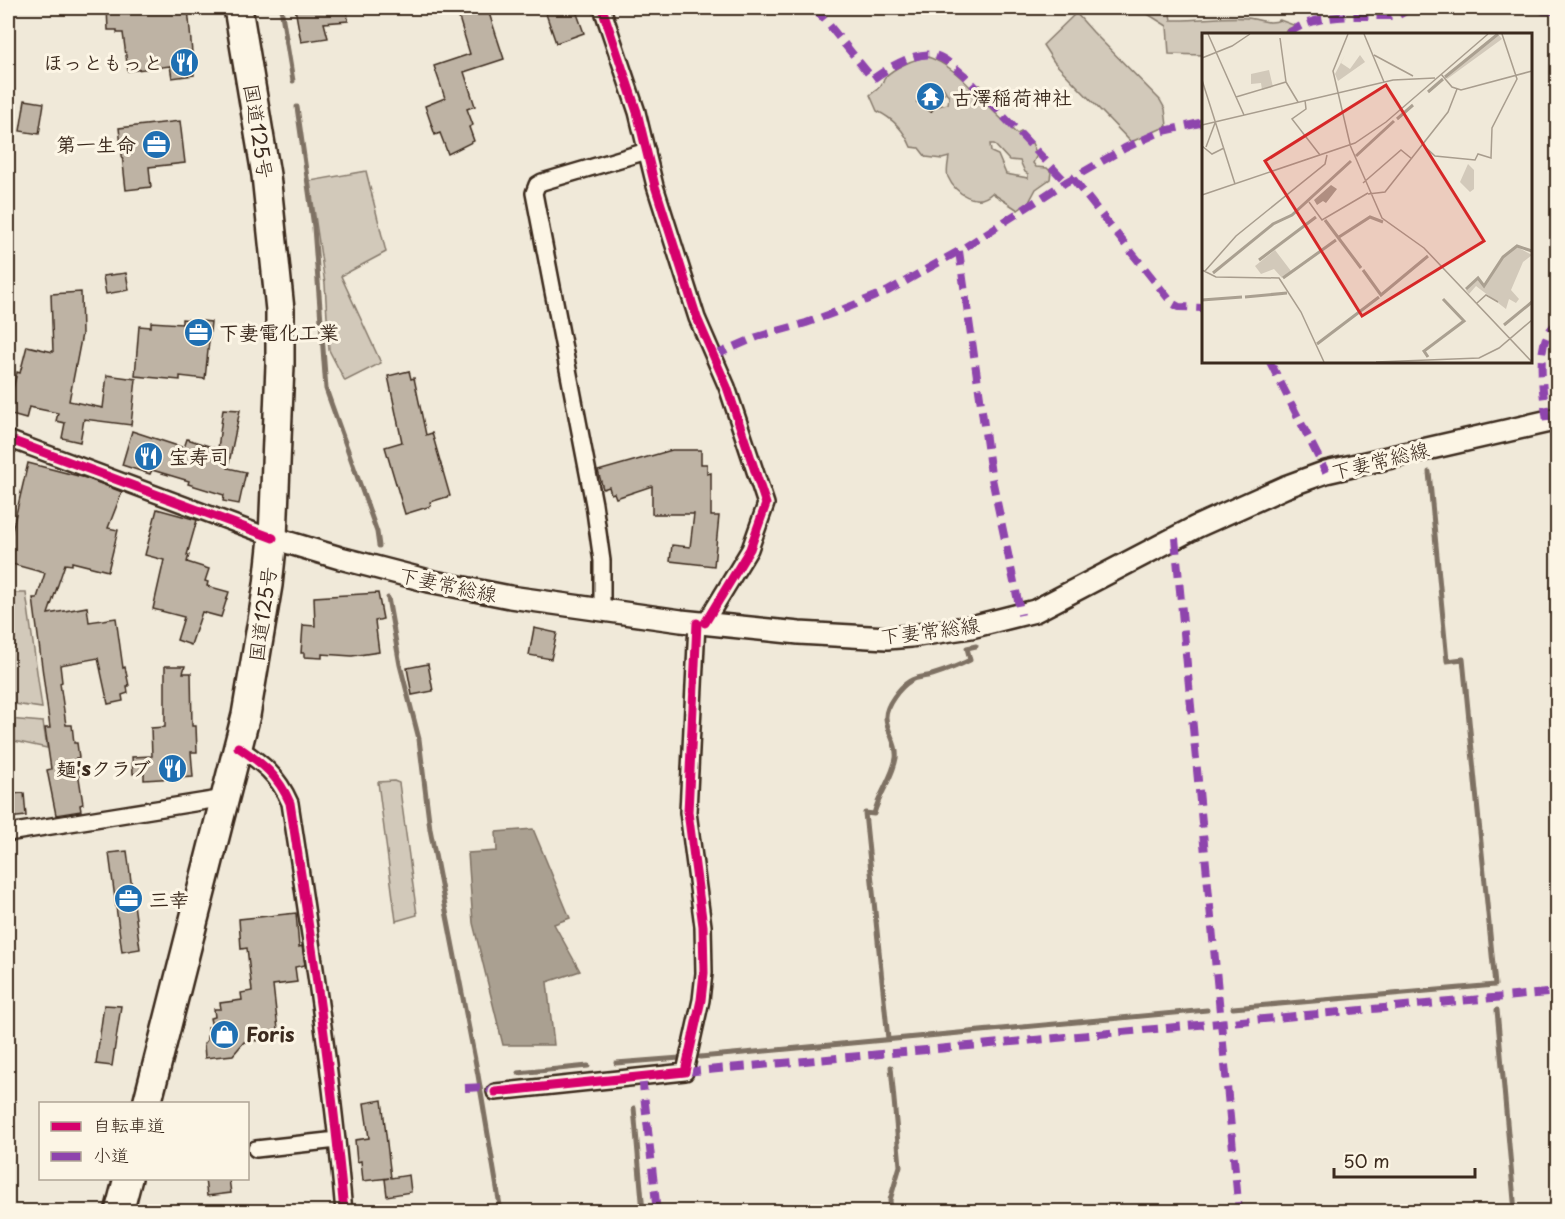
<svg xmlns="http://www.w3.org/2000/svg" width="1565" height="1219" viewBox="0 0 1565 1219" font-family="'Playpen Sans','Klee One',sans-serif">
<style>
.green{fill:#d2c9ba;stroke:#867a6c;stroke-width:1.5;fill-rule:evenodd}
.water{fill:#aaa091;stroke:#7e7163;stroke-width:1.5}
.lines{fill:none;stroke-linecap:round;stroke-linejoin:round}
.stream{stroke:#7e7163;stroke-width:5}
.building{fill:#beb3a4;stroke:#3b2a1e;stroke-width:1.5}
.street-casing{stroke:#3b2a1e;stroke-width:20}
.secondary-casing{stroke:#3b2a1e;stroke-width:26}
.highway-casing{stroke:#3b2a1e;stroke-width:32}
.street{stroke:#fcf5e5;stroke-width:15}
.secondary{stroke:#fcf5e5;stroke-width:21}
.highway{stroke:#fcf5e5;stroke-width:27}
.quiet{stroke:#8e44ad;stroke-width:8;stroke-dasharray:15 8;stroke-linecap:butt}
.cycleway-casing{stroke:#fcf5e5;stroke-width:13}
.cycleway{stroke:#d6006c;stroke-width:9}
.labels{text-anchor:middle;dominant-baseline:central;stroke-width:6;stroke-linejoin:round;paint-order:stroke}
.poi-label{font-size:20px;font-weight:bold;fill:#3b2a1e;stroke:#fcf5e5;text-anchor:start}
.street-label{font-size:20px;fill:#3b2a1e;stroke:#fcf5e5}
.inset-river{fill:none;stroke:#aaa091;stroke-width:3}
.inset-road{fill:none;stroke:#a89d8e;stroke-width:1.5}
.view{fill:#d62828;fill-opacity:0.15;stroke:#d62828;stroke-width:3}
.inset-edge{fill:none;stroke:#3b2a1e;stroke-width:3}
</style>
<rect width="100%" height="100%" fill="#f0e9d9"/>
<filter id="ink" filterUnits="userSpaceOnUse"><feTurbulence type="fractalNoise" baseFrequency=".0167" numOctaves="2"/><feDisplacementMap in="SourceGraphic" scale="12" xChannelSelector="R" yChannelSelector="G"/><feConvolveMatrix kernelMatrix="1 2 1 2 8 2 1 2 1" color-interpolation-filters="sRGB"/></filter>
<g filter="url(#ink)">
<g class="green">
<path d="M1138 8H1169L1171 20C1196 21 1222 16 1248 18 1259 19 1269 25 1280 20L1296 26 1288 29 1283 34H1204L1203 55 1169 54 1167 26Z"/>
<polygon points="1076,13 1093,32 1160,100 1165,109 1167,126 1131,142 1054,62 1043,45"/>
<path d="M928 57C946 63 959 75 972 89L980 85 994 100 988 106 1017 134 1021 132 1032 143 1037 155 1033 163 1036 167 1047 168 1051 172 1050 179 1036 189 1029 202 1018 210 992 193C977 208 955 193 948 177 946 172 948 163 949 157L942 159 926 157 919 148 911 147C904 130 894 119 877 111L870 95C873 92 879 89 881 85 883 83 883 79 885 77 894 68 915 58 928 57ZM931 83 938 88 943 87 949 97 948 104 934 107 917 102ZM990 144H994L1009 160 1020 161 1025 172 1028 174V178L1006 174 998 155 991 152Z"/>
<polygon points="366,171 386,252 341,276 381,363 345,381 329,350 325,284 310,181"/>
<polygon points="8,593 26,593 42,708 8,703"/>
<polygon points="8,719 43,722 47,748 9,740"/>
<polygon points="394,781 399,783 417,915 396,921 378,782"/>
</g>
<polygon class="water" points="533,829 570,918 554,924 580,971 547,982 554,1045 503,1045 473,923 468,853 497,851 496,832"/>
<g class="lines">
<g class="stream">
<polyline points="281,8 293,81"/>
<polyline points="297,107 314,227 326,389 377,532 379,546"/>
<polyline points="388,598 400,665 419,739 430,829 478,1075 501,1212"/>
<polyline points="1233,1008 1495,985 1463,659 1447,661 1429,472"/>
<polyline points="1497,1010 1515,1212"/>
<path d="M888 1039 865 813 874 814C879 794 893 777 896 758 898 745 887 732 886 718 885 706 900 687 910 681 916 677 925 677 932 675 945 671 958 666 970 660L967 648 976 646"/>
<polyline points="700,1057 1207,1010"/>
<polyline points="616,1063 680,1058"/>
<polyline points="891,1067 900,1166 890,1200 891,1212"/>
<polyline points="518,1073 588,1066"/>
<polyline points="634,1108 643,1212"/>
</g>
</g>
<g class="building">
<polygon points="107,8 188,8 194,75 172,78 170,66 128,71 123,33 117,33 117,30 108,30"/>
<polygon points="295,8 347,8 348,21 324,23 328,38 301,42"/>
<polygon points="456,8 479,8 479,13 488,10 504,59 464,72 475,106 467,109 473,125 469,127 474,141 448,154 440,133 435,135 425,106 445,98 434,66 470,54"/>
<polygon points="544,8 575,8 584,33 556,43"/>
<polygon points="931,83 944,93 931,112 917,102"/>
<polygon points="25,100 44,103 39,134 20,131"/>
<polygon points="180,121 185,163 149,167 151,187 126,190 119,128"/>
<polygon points="126,273 129,290 106,294 103,276"/>
<polygon points="81,292 82,334 69,401 103,408 107,375 136,379 131,425 84,419 80,442 62,438 65,423 56,421 58,413 29,407 26,419 8,414 8,409 17,372 20,373 27,346 53,352 51,294"/>
<polygon points="182,319 211,322 205,379 180,376 180,380 135,376 139,326 151,327 151,322 182,324"/>
<polygon points="409,371 411,379 414,378 426,435 432,433 450,496 430,502 431,506 405,514 385,447 402,442 388,376"/>
<polygon points="223,409 240,410 228,468 246,472 239,504 223,501 224,495 188,484 189,481 152,470 150,474 122,465 132,431 184,448 187,439 218,449"/>
<polygon points="672,450 701,450 701,464 707,464 707,474 711,473 711,516 719,516 714,566 670,561 672,545 690,547 694,514 652,514 652,486 616,498 614,493 611,494 609,487 603,489 598,471"/>
<polygon points="28,463 86,478 122,492 108,528 118,530 108,571 72,562 72,565 65,564 48,614 87,607 89,622 116,618 123,668 125,667 129,686 127,686 128,693 122,695 123,701 108,704 98,658 60,665 62,682 60,683 66,725 72,725 74,743 77,743 79,758 76,758 83,804 80,805 81,811 56,815 47,770 51,769 45,728 50,728 33,598 37,598 45,573 8,563 8,548"/>
<polygon points="157,509 197,520 187,555 189,555 187,562 209,569 205,581 208,582 207,586 229,592 221,617 202,612 191,645 177,640 184,617 153,609 164,560 145,555"/>
<polygon points="378,593 383,619 375,621 379,652 352,656 322,654 322,658 304,657 304,653 301,653 303,625 315,626 314,597"/>
<polygon points="534,628 557,633 551,659 529,655"/>
<polygon points="428,664 433,691 412,695 407,668"/>
<polygon points="165,666 185,666 183,673 191,673 192,726 196,726 197,752 191,752 193,777 144,780 144,773 133,774 132,757 152,756 151,728 165,727"/>
<polygon points="24,793 26,816 8,818 8,794"/>
<polygon points="127,851 140,949 122,952 109,853"/>
<polygon points="296,913 299,947 302,946 305,965 295,967 297,982 273,985 279,1038 244,1042 233,1055 205,1058 204,1044 207,1040 207,1036 209,1036 208,1027 212,1027 210,1018 215,1017 214,1009 221,1009 220,1003 242,1000 241,993 252,991 247,948 241,949 239,919"/>
<polygon points="104,1005 121,1006 112,1066 96,1064"/>
<polygon points="382,1100 391,1178 409,1175 411,1192 387,1196 385,1179 389,1178 363,1181 361,1161 357,1162 355,1140 369,1138 364,1103"/>
<polygon points="205,1179 229,1179 231,1193 207,1196"/>
</g>
<g class="lines">
<defs>
<g id="street">
<polyline points="602,8 637,112 655,186 697,318 727,387 766,504 750,549 705,623"/>
<polyline points="8,439 273,538"/>
<polyline points="602,610 602,561 594,504 534,193 537,185 542,182 647,151"/>
<path d="M238 747C262 763 278 775 290 803 311 939 332 1074 344 1212"/>
<polyline points="8,833 225,798"/>
<polyline points="495,1092 685,1072 701,1000 704,973 703,926 688,812 697,623"/>
<polyline points="256,1149 337,1140"/>
</g>
<polyline id="secondary" points="273,538 340,558 429,581 510,597 681,621 799,633 887,638 911,636 971,627 1035,611 1196,527 1285,487 1326,472 1558,419"/>
<g id="highway">
<polyline points="147,1104 246,715 268,585 273,538 280,365 280,310 266,175 238,8"/>
<polyline points="119,1212 128,1178"/>
</g>
</defs>
<use href="#street" class="street-casing"/>
<use href="#secondary" class="secondary-casing"/>
<use href="#highway" class="highway-casing"/>
<use href="#street" class="street"/>
<use href="#secondary" class="secondary"/>
<use href="#highway" class="highway"/>
<g class="quiet">
<path d="M815 8 873 79C888 68 915 51 934 55 946 58 956 69 965 76L1066 182"/>
<polyline points="1542,8 1543,11 1558,11"/>
<path d="M1288 34C1316 11 1363 17 1397 16L1404 12 1405 8"/>
<polyline points="1073,179 1172,303 1179,307 1204,308"/>
<polyline points="959,251 991,474 1021,615"/>
<polyline points="713,356 757,337 806,323 844,309 888,291 959,251 1066,182 1125,148 1160,132 1204,122"/>
<polyline points="1270,362 1326,472"/>
<path d="M1547 421C1544 397 1532 337 1558 323"/>
<polyline points="1175,538 1239,1212"/>
<polyline points="685,1072 1558,992"/>
<polyline points="642,1076 657,1212"/>
<polyline points="465,1088 485,1087 495,1092"/>
</g>
<defs>
<g id="cycleway">
<polyline points="602,8 637,112 655,186 697,318 727,387 766,504 750,549 705,623"/>
<polyline points="8,439 273,538"/>
<path d="M238 747C262 763 278 775 290 803 311 939 332 1074 344 1212"/>
<polyline points="495,1092 685,1072 701,1000 704,973 703,926 688,812 697,623"/>
</g>
</defs>
<use href="#cycleway" class="cycleway-casing"/>
<use href="#cycleway" class="cycleway"/>
</g>
</g>
<defs>
<symbol id="restaurant-disc" viewBox="-11 -11 22 22"><circle r="9.5" fill="#1f6fb2" stroke="#fcf5e5"/><path d="M-5-6h1v4h1v-4h1v4h1v-4h1v5L-1.5 .5V6h-2V.5L-5-1ZM5-6V6H3V1.5H1.5Q1.5-4 5-6Z" fill="#fff"/></symbol>
<symbol id="temple-disc" viewBox="-11 -11 22 22"><circle r="9.5" fill="#1f6fb2" stroke="#fcf5e5"/><path d="M0-6L5-2H3V0L6.5 2.5H4V6H1.5V3h-3V6H-4V2.5H-6.5L-3 0V-2H-5Z" fill="#fff"/></symbol>
<symbol id="office-disc" viewBox="-11 -11 22 22"><circle r="9.5" fill="#1f6fb2" stroke="#fcf5e5"/><path d="M-6-3h4V-5.5h4V-3h4V5H-6ZM-1-4.5V-3h2v-1.5ZM-6 0V1H6V0Z" fill="#fff"/></symbol>
<symbol id="shop-disc" viewBox="-11 -11 22 22"><circle r="9.5" fill="#1f6fb2" stroke="#fcf5e5"/><path d="M-5-2.5h2.3a2.7 3.5 0 0 1 5.4 0H5L5.5 6h-11ZM-1.5-2.5h3a1.5 2.3 0 0 0-3 0Z" fill="#fff"/></symbol>
</defs>
<g fill-rule="evenodd">
<use href="#restaurant-disc" x="168" y="46" width="33" height="33"/>
<use href="#temple-disc" x="914" y="80" width="33" height="33"/>
<use href="#office-disc" x="140" y="128" width="33" height="33"/>
<use href="#office-disc" x="182" y="316" width="33" height="33"/>
<use href="#restaurant-disc" x="132" y="440" width="33" height="33"/>
<use href="#restaurant-disc" x="156" y="752" width="33" height="33"/>
<use href="#office-disc" x="112" y="882" width="33" height="33"/>
<use href="#shop-disc" x="208" y="1018" width="33" height="33"/>
</g>
<g class="labels">
<g class="poi-label">
<text x="163" y="62" text-anchor="end">ほっともっと</text>
<text x="952" y="97">古澤稲荷神社</text>
<text x="136" y="144" text-anchor="end">第一生命</text>
<text x="219" y="332">下妻電化工業</text>
<text x="169" y="456">宝寿司</text>
<text x="151" y="768" text-anchor="end">麺'sクラブ</text>
<text x="149" y="899">三幸</text>
<text x="246" y="1034">Foris</text>
</g>
<g class="street-label">
<text transform="translate(259 131) rotate(81)">国道125号</text>
<text transform="translate(1380 460) rotate(-14)">下妻常総線</text>
<text transform="translate(448 584) rotate(12)">下妻常総線</text>
<text transform="translate(262 614) rotate(-82)">国道125号</text>
<text transform="translate(930 630) rotate(-7)">下妻常総線</text>
</g>
</g>
<g transform="translate(1202 33)">
<rect width="330" height="330" fill="#f0e9d9"/>
<path d="M296 1 300 6 245 46 243 44ZM143 22 139 30 148 36 158 22 163 29 136 48 133 41ZM67 37 71 54 60 57 59 50 49 51V41ZM266 131 272 137V156L268 159 258 149ZM315 214 330 222 321 229 309 257 317 266 314 270 307 266 304 276 274 253 267 261 264 257 276 246 283 253 301 225ZM73 217 89 238 80 245 72 236 59 241 53 233Z" fill="#d2c9ba"/>
<path d="M129 152 135 156 124 170 121 168 115 172 112 167Z" fill="#aaa091"/>
<path class="inset-river" d="M243 44 296 1M226 59 241 46M195 86 211 72M154 123 192 88M123 187 159 235M137 204 168 184 181 189M57 227 114 184M161 237 179 262 226 223M11 240 71 191 90 182 149 128M81 245 134 207M264 256 276 245 282 253 301 224 315 213 330 218M43 264 85 260M0 267 40 264M302 292 330 269M115 311 177 264M226 324 222 318 262 288 241 266"/>
<path class="inset-road" d="M6 1 42 82M146 1 131 38 148 111M162 1 182 49M78 5 84 49M172 22 211 43M0 25 30 13 48 1M239 41 250 54 259 57 330 38M0 47 33 151M34 64 84 49 96 69M103 67 104 76 90 86 118 122M0 92 191 47 233 45M148 112 180 185 222 215 330 329M221 112 233 123 273 127 276 121 289 125 290 95 315 46 300 1M0 113 10 121 22 115M4 114 13 90M161 150 199 117 210 126M166 161 183 159 246 79 255 56M0 162 153 110 184 89 286 1M107 169 120 187 166 160M0 237 14 244 77 245 99 279 122 329M3 238 34 203 123 131 125 122M275 270 284 262 296 269M174 329 277 325 297 315 330 287"/>
<path class="view" d="M184 52 282 208 160 283 63 128Z"/>
<rect width="330" height="330" class="inset-edge"/>
</g>
<rect width="1565" height="1219" fill="none" stroke="#fcf5e5" stroke-width="30"/>
<rect x="15" y="15" width="1535" height="1189" fill="none" stroke="#3b2a1e" stroke-width="2" filter="url(#ink)"/>
<rect x="39" y="1102" width="210" height="78" fill="#fcf5e5" stroke="#afa495" stroke-width="1.5"/>
<rect x="51" y="1122" width="30" height="9" fill="#d6006c" stroke="#afa495" stroke-width="1.5"/>
<text x="93" y="1132" font-size="18" fill="#3b2a1e">自転車道</text>
<rect x="51" y="1152" width="30" height="9" fill="#8e44ad" stroke="#afa495" stroke-width="1.5"/>
<text x="93" y="1162" font-size="18" fill="#3b2a1e">小道</text>
<path d="M1334 1168v9h141v-9" fill="none" stroke="#3b2a1e" stroke-width="3"/>
<text x="1343" y="1168" font-size="18" fill="#3b2a1e" stroke="#fcf5e5" stroke-width="4.5" paint-order="stroke">50 m</text>
</svg>
